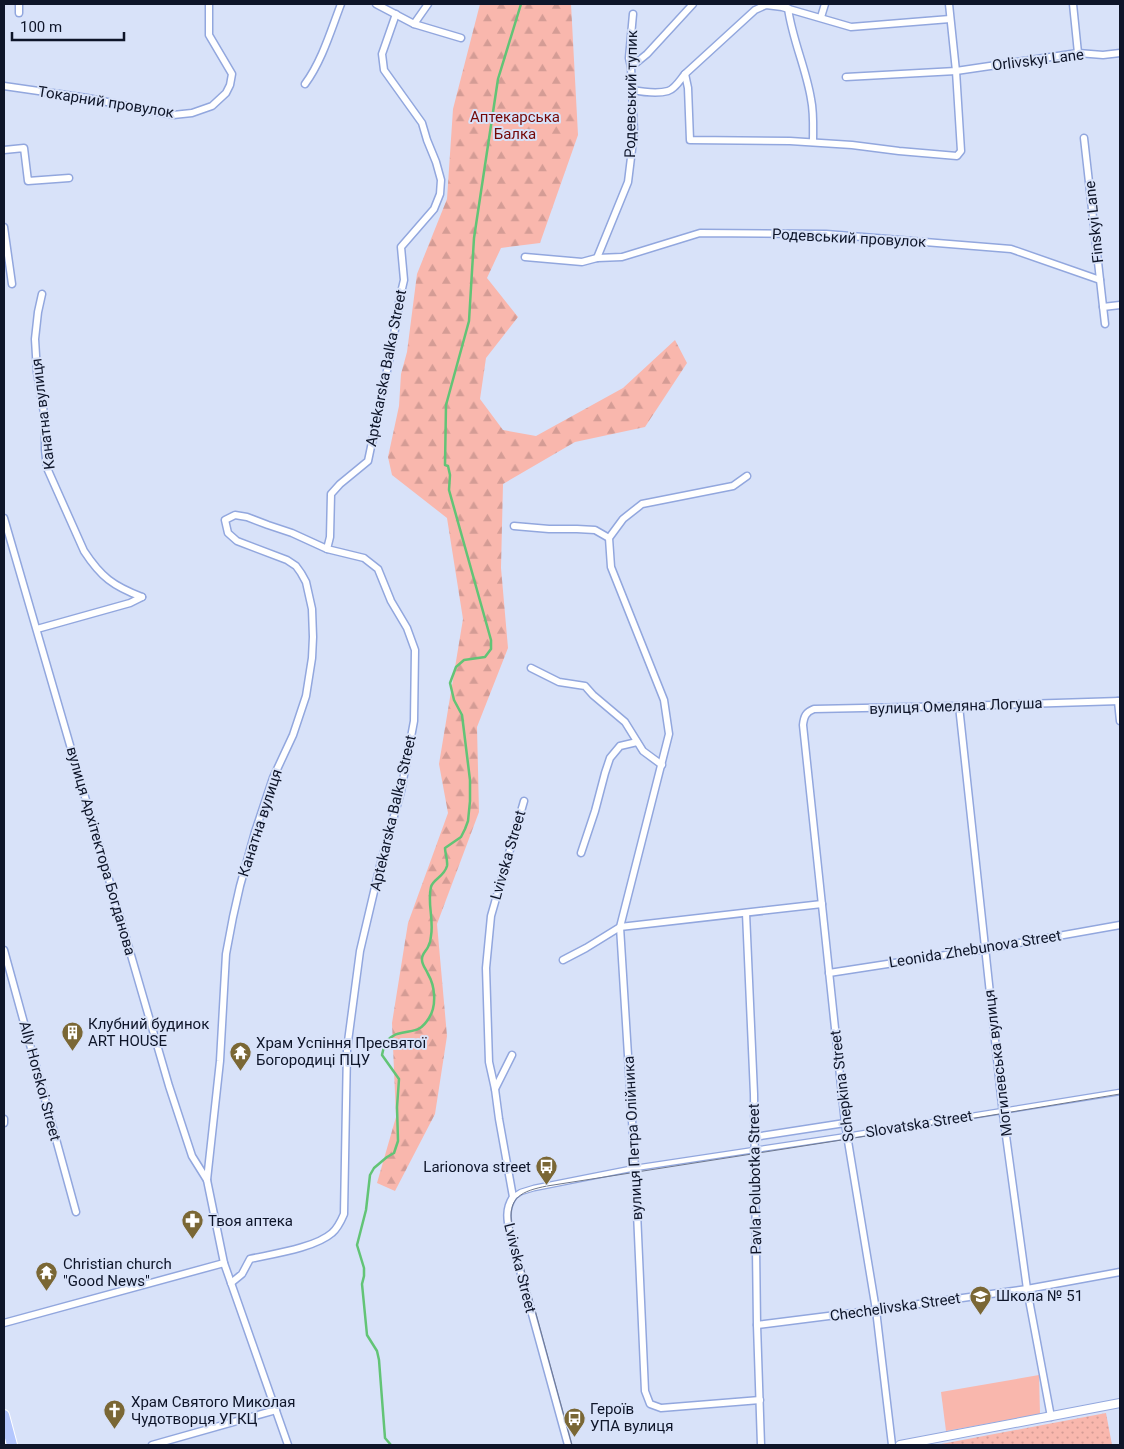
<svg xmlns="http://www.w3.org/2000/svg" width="1124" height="1449" viewBox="0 0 1124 1449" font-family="Roboto,sans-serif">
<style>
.forest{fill:url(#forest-firs)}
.park{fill:url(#park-dots)}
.pitch{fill:#f9b7ad}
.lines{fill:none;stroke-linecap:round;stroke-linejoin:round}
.stream{stroke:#62c476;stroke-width:2.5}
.pedestrian-casing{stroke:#92a7de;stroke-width:7}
.minor-casing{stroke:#92a7de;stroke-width:9}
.tertiary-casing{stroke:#92a7de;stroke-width:10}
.primary-casing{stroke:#fff;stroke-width:12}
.pedestrian{stroke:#fff;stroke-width:4.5}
.minor{stroke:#fff;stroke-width:6}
.tertiary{stroke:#fff;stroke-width:8}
.primary{stroke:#b4c7fe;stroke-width:10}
.tram{stroke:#6f788d;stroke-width:1}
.labels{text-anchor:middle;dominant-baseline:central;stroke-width:4;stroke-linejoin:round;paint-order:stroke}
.street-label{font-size:15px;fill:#0e1529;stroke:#d8e2f9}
.park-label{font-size:15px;fill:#740807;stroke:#d8e2f9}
.poi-label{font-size:15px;fill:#0e1529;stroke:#d8e2f9;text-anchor:start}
</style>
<defs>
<pattern id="forest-firs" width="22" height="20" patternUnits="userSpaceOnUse" patternTransform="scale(1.25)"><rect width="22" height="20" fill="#f9b7ad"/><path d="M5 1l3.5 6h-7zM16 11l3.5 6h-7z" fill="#d49c95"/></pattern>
<pattern id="park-dots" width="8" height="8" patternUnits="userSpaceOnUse" patternTransform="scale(1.25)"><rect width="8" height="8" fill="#f9b7ad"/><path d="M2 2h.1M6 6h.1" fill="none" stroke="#d49c95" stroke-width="1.8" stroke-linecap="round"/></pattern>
</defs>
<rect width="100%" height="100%" fill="#d8e2f9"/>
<polygon class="forest" points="480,4 571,4 578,135 540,243 501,248 487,278 518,317 486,358 480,399 503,430 536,436 623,388 675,340 687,363 645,427 575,442 503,484 501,568 508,648 477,727 479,812 437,924 447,1036 435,1114 395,1191 377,1183 396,1117 392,1023 408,923 448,813 439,764 463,619 447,518 392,475 388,457 399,406 401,374 407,352 417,274 447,199 453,109"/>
<polygon class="park" points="1106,1413 1112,1445 936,1445"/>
<polygon class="pitch" points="1039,1375 1040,1414 946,1431 941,1392"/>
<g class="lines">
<path class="stream" d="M391 1445 385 1438 379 1360 377 1351 367 1335 362 1284 364 1276V1268L357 1245 366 1210 370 1175 374 1168 387 1157 394 1153 398 1141 397 1107 399 1079 382 1055 385 1042C389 1039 393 1035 397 1034 413 1029 419 1034 429 1018 437 1005 435 986 428 974 426 969 422 965 422 960 421 955 426 951 428 947 430 943 431 939 431 936 434 919 427 903 431 887 433 879 444 877 447 866 448 860 445 854 445 848L461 837 465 829 468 821 470 801V780L462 715 454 700 450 683 456 667 464 660 485 657 491 649V640L449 490 450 475 448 466 445 465 446 405 469 321 474 238 498 79 521 4"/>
<defs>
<polyline id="pedestrian" points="513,1197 521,1192 534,1188 635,1168 847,1136 1120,1092"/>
<g id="minor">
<polyline points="19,4 19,13"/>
<polyline points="376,4 414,24 461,38"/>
<polyline points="1073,4 1078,53"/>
<path d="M788 8C792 39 806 68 811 99 814 113 813 128 813 142"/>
<polyline points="821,17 825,4"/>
<polyline points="414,24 428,4"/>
<polyline points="631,67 647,54 693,4"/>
<polyline points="685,74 688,88 690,140 790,141 852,145 899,151 957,156 961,151 956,71 949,4"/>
<polyline points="846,77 956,71 1078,53 1103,55 1120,53"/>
<path d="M305 84C322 61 331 30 341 4"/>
<polyline points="4,86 87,98 173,115 192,113 212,106 226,93 230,85 232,74 209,35 209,4"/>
<path d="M632 90C643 92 657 94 668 91 675 89 680 80 685 74L755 10 766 5 782 7 851 27 950 19"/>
<polyline points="1084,138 1105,324"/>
<polyline points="4,150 24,148 28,181 69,178"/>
<polyline points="4,227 12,284"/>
<polyline points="525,257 582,262 597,258 622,257 700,233 826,234 1011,249 1100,280"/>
<polyline points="597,258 628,182 634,133 631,67 629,58 633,14"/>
<path d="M42 294 38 312 35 339 37 372 45 419V449L47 468 84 551C101 577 113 586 142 597"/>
<polyline points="1103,307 1120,305"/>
<polyline points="747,476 733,486 642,504 623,519 609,538 611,567 664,700 669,734 620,927 635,1168 645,1391 650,1404 661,1408 760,1400"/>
<polyline points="4,518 169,1086 192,1156 207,1180"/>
<polyline points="514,526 549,529 577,529 595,530 609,538"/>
<polyline points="37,629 130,603 142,597"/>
<polyline points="531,668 559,682 585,686 593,695 625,722 643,751 662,765"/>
<polyline points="1118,701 1120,721"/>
<polyline points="959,706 1003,1114 1027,1289 1051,1417"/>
<path d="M524 801 491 916 486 968 489 1062 495 1089 499 1119 513 1197C505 1209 507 1220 510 1234L568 1445"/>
<polyline points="581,853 595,811 605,773 610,758 620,746 637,742"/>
<polyline points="746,913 754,1094 757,1325 761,1445"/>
<polyline points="4,950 76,1212"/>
<polyline points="563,960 586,948 620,927 822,904"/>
<polyline points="829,973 985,949 1120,925"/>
<polyline points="495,1089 512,1055"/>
<polyline points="4,1119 4,1123"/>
<polyline points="754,1137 845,1123"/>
<path d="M231 1283 242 1274 250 1259C272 1254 315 1248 332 1233 338 1228 341 1221 344 1214L347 1049 360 951 380 866 401 791 414 721 415 650 407 628 391 601 378 569 364 558 327 549 330 537 331 494 340 484 368 461 392 347 397 317 400 297 404 280 401 247 434 209 440 194 441 180 436 162 427 140 422 123 384 70 382 54 396 14"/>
<polyline points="4,1323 224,1263"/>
<polyline points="757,1325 876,1310 1027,1289 1120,1272"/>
<polyline points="152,1445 276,1410"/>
<polyline points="288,1445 224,1263 207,1180 220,1061 226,954 233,917 240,886 255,832 273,778 293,735 306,696 312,658 313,637 312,609 306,582 301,573 296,566 287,560 237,541 228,533 225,520 235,515 247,517 268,525 292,533 327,549"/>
<path d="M892 1445 876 1310 845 1123 803 725C804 716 806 712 814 709L959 706 1120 701"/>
</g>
<polyline id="tertiary" points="900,1445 1120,1403"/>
<polyline id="primary" points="4,1415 12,1445"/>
</defs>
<use href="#pedestrian" class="pedestrian-casing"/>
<use href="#minor" class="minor-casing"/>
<use href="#tertiary" class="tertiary-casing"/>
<use href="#primary" class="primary-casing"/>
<use href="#pedestrian" class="pedestrian"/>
<use href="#minor" class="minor"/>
<use href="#tertiary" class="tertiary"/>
<use href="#primary" class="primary"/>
<path class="tram" d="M572 1445 512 1226C507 1197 522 1191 547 1186L848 1139 1120 1094"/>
</g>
<defs>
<symbol id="building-pin" viewBox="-11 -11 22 30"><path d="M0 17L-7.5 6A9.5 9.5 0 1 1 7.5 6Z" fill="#7a6735" stroke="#d8e2f9"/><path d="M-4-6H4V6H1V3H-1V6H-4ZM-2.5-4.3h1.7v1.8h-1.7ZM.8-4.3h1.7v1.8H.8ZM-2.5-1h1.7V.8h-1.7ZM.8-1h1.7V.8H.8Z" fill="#fff"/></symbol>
<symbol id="temple-pin" viewBox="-11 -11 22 30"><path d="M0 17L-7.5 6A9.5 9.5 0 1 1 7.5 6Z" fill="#7a6735" stroke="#d8e2f9"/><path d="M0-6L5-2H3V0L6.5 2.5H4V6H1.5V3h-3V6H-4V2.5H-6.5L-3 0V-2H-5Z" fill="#fff"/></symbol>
<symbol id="bus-pin" viewBox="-11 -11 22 30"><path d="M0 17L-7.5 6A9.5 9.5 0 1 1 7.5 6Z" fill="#7a6735" stroke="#d8e2f9"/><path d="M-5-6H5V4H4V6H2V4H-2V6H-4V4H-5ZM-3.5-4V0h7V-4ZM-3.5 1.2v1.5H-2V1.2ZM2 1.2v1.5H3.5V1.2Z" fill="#fff"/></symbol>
<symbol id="pharmacy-pin" viewBox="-11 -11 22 30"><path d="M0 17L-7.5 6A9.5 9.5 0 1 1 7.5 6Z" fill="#7a6735" stroke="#d8e2f9"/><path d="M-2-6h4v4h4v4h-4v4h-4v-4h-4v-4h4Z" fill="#fff"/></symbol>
<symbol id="school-pin" viewBox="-11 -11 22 30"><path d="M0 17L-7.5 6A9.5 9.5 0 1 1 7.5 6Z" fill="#7a6735" stroke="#d8e2f9"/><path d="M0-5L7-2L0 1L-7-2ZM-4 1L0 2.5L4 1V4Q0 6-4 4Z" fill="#fff"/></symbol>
<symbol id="church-pin" viewBox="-11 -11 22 30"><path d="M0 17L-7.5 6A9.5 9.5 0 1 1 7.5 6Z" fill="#7a6735" stroke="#d8e2f9"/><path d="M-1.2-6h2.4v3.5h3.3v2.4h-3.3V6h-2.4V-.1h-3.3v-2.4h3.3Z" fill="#fff"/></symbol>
</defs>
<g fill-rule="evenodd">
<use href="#building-pin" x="60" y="1020" width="25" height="34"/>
<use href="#temple-pin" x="228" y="1040" width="25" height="34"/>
<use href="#bus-pin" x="534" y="1154" width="25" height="34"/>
<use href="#pharmacy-pin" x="180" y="1208" width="25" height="34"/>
<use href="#temple-pin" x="34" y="1260" width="25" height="34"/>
<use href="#school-pin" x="968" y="1284" width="25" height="34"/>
<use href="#church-pin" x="102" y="1398" width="25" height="34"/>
<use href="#bus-pin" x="562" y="1406" width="25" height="34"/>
</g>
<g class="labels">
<g class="street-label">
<text transform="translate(1038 60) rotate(-7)">Orlivskyi Lane</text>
<text transform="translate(631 94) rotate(-89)">Родевський тупик</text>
<text transform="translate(106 102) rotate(9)">Токарний провулок</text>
<text transform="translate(1094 222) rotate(-96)">Finskyi Lane</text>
<text transform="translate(849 238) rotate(3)">Родевський провулок</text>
<text transform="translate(386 368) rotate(-79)">Aptekarska Balka Street</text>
<text transform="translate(43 414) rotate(-97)">Канатна вулиця</text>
<text transform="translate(956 706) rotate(-2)">вулиця Омеляна Логуша</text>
<text transform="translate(393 813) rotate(-77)">Aptekarska Balka Street</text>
<text transform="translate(260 823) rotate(-72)">Канатна вулиця</text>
<text transform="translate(101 851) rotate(74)">вулиця Архітектора Богданова</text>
<text transform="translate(508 855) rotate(-74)">Lvivska Street</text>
<text transform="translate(975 949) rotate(-9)">Leonida Zhebunova Street</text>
<text transform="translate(998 1063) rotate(-97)">Могилевська вулиця</text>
<text transform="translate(40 1081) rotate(75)">Ally Horskoi Street</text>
<text transform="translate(842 1086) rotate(-97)">Schepkina Street</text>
<text transform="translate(919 1124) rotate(-9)">Slovatska Street</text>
<text transform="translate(633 1138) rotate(-93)">вулиця Петра Олійника</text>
<text transform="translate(755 1179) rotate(-91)">Pavla Polubotka Street</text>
<text transform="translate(520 1268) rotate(76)">Lvivska Street</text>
<text transform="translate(895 1307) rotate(-8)">Chechelivska Street</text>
</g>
<g class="park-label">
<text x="515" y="117">Аптекарська<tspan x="515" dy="17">Балка</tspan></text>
</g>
<g class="poi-label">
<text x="88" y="1024">Клубний будинок<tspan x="88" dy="17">ART HOUSE</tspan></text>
<text x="256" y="1043">Храм Успіння Пресвятої<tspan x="256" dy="17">Богородиці ПЦУ</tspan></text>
<text x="531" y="1167" text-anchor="end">Larionova street</text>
<text x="208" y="1221">Твоя аптека</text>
<text x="63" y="1264">Christian church<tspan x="63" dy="17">"Good News"</tspan></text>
<text x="996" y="1296">Школа № 51</text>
<text x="131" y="1402">Храм Святого Миколая<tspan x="131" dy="17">Чудотворця УГКЦ</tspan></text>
<text x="590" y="1409">Героїв<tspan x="590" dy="17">УПА вулиця</tspan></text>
</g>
</g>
<rect width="1124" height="1449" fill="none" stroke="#0e1529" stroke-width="10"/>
<path d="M12 32v8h112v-8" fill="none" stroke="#0e1529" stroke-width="2.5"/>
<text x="20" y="32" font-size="15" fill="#0e1529" stroke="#d8e2f9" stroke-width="4" paint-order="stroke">100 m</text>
</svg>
